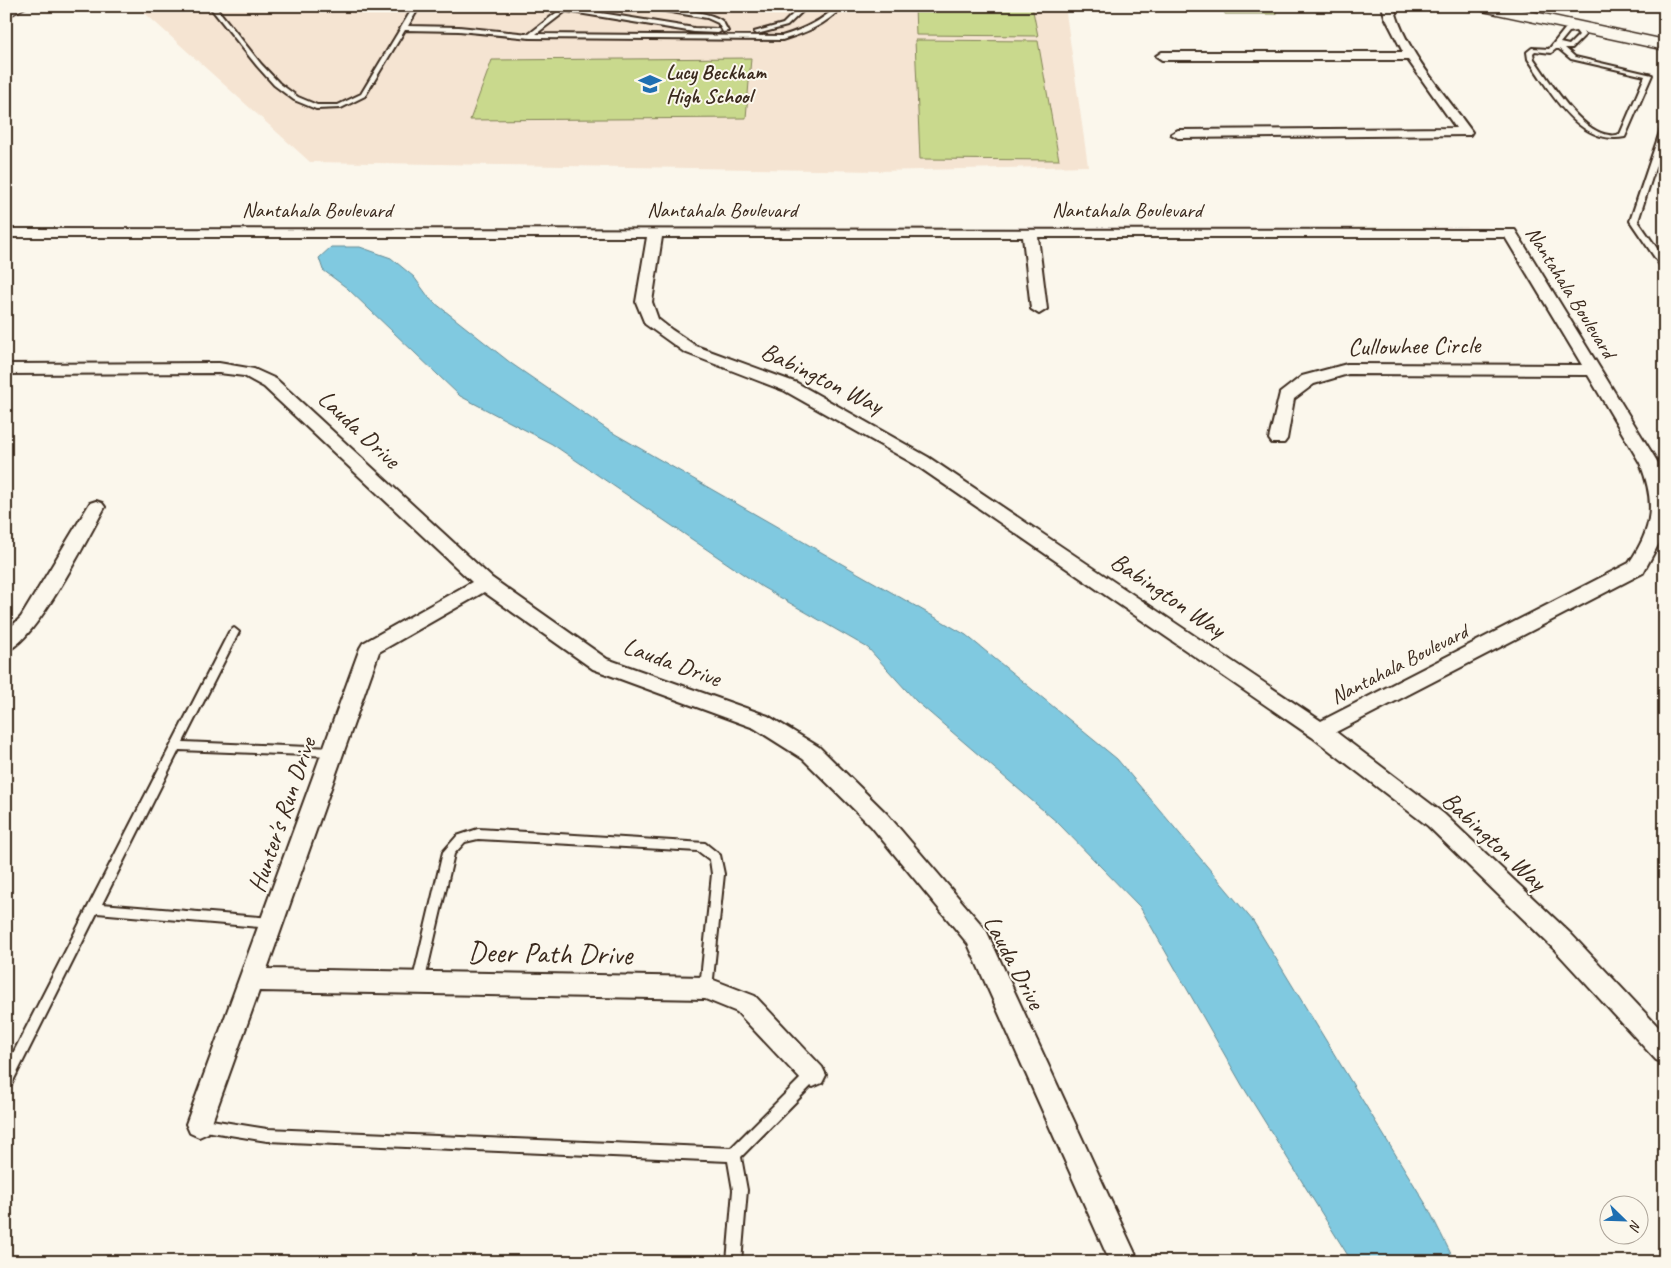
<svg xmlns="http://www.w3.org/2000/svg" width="1671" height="1268" viewBox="0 0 1671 1268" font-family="Caveat,sans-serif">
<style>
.built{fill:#f5e4d2}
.green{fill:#c9d98d;stroke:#828256}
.water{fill:#80c9e0;stroke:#648992}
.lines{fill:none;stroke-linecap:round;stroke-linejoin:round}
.lane-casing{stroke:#3b2a1e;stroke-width:4}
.street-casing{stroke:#3b2a1e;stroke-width:4}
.secondary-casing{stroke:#3b2a1e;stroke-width:3}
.lane{fill:#fbf7ec;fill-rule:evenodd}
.street{fill:#fbf7ec;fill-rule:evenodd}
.secondary{fill:#fbf7ec;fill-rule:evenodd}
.labels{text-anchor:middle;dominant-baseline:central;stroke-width:4;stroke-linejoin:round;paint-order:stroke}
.far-poi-label{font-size:21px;font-weight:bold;fill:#3b2a1e;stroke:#fbf7ec;text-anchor:start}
.far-street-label{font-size:21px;fill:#3b2a1e;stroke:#fbf7ec}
.street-label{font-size:25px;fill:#3b2a1e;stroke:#fbf7ec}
.near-street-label{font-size:30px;fill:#3b2a1e;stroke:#fbf7ec}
</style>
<rect width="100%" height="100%" fill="#fbf7ec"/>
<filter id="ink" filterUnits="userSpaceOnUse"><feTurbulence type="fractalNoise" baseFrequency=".02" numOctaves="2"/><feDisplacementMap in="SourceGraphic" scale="10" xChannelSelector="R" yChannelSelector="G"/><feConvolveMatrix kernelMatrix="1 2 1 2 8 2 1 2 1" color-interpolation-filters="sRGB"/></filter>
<g filter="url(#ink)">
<polygon class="built" points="137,6 1065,6 1088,166 879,171 310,162"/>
<g class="green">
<polygon points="915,6 1032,6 1038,36 916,35"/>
<polygon points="1222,6 1273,6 1277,14 1225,14"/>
<polygon points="915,40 1038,41 1059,160 920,159"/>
<polygon points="751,58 746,118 470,120 492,60"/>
</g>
<polygon class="water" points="331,247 360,247 391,258 414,277 430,299 512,364 608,430 966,635 1117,759 1253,921 1427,1206 1455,1262 1352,1262 1242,1085 1140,907 1058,823 916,701 868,648 762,587 552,444 460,396 347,288 323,270 319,258"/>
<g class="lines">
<defs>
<g id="lane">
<path d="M209 6H215L261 64 279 83 298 97 317 105H338L361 94 414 6H420L408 26 459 27 529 34 565 6H572L570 8 694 28 718 29 721 31 718 33 694 32 566 11 536 34 782 36C802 30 821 22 837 6H843C826 25 805 33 782 40L530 38 459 31 405 30 365 96 341 108 316 109 294 100 274 85 257 66Z"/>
<path d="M635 6C652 6 710 10 722 21 724 23 726 28 728 31L723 32 718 23 707 18Z"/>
<polygon points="801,6 808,6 787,26 757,34 754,32 783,24"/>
<path d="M1580 25 1583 27 1581 29 1585 35 1572 48H1565L1575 57 1652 75 1625 137C1578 146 1551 92 1528 59L1527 52 1532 48 1549 49 1565 29 1576 27ZM1576 31 1579 35 1569 45 1560 43 1569 32ZM1556 49H1559L1571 59 1645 76 1620 134C1617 135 1612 136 1609 135 1580 132 1550 81 1534 59L1533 53 1535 51 1551 53Z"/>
<polygon points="1665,124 1665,137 1638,221 1665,260 1665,268 1662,268 1630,221 1662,126"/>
<polygon points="234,628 239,632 183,742 333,748 337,749 338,752 337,755 333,756 179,750 102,904 271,918 275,919 277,923 275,927 271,928 97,913 11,1085 6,1087 6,1067 229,632"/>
<polygon points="478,829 705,843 720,855 724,874 712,988 710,992 706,993 702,992 700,988 712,874 710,860 698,851 478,839 465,842 454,854 424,983 422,987 418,988 414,987 412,983 443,852 457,836"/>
<polygon points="813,1069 818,1071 820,1075 818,1079 741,1157 747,1190 741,1262 727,1262 733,1190 728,1161 267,1141 199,1130 194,1128 192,1124 194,1120 199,1118 267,1129 731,1148 808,1071"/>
</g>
<g id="street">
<path d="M1382 6H1394C1403 49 1446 95 1472 132L1470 135 1178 138 1171 134 1178 130 1456 128 1408 60H1162L1156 56 1162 52H1403L1385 17Z"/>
<path d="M6 229 1515 230 1658 463 1665 481V532L1643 573 1336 732 1444 814 1571 934 1665 1034V1064L1656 1060 1553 948 1428 826 1312 737 916 465 785 391 684 352 645 324 636 302 647 237H6ZM662 237H1023L1031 309 1039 314 1047 309 1038 237H1505L1582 365 1347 364 1302 376 1280 393 1269 439 1272 443H1284L1287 439 1294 399 1314 384 1348 374 1588 375 1640 463C1656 503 1653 528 1629 563L1321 721 928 457 797 383 696 346 672 330 658 319 652 302Z"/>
<polygon points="219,363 254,369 276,379 492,578 607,659 768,716 819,747 887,814 986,930 1139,1262 1110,1262 968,944 871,826 803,759 754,728 593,669 484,592 379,652 267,969 706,977 755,996 822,1067 826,1075 822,1083 813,1087 804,1083 737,1012 705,999 259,991 208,1133 199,1137 190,1133 186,1124 360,648 363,643 472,582 264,387 244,376 219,373 6,374 6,364"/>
<path d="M96 501 102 503 105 507C88 537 36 642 6 651V632L21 617 90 503Z"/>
</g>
<g id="secondary">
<polygon points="28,6 6,18 6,7"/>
<polygon points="1475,6 1506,6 1665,40 1665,50 1483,11"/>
</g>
</defs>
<use href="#lane" class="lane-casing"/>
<use href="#street" class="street-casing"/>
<use href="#secondary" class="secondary-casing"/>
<use href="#lane" class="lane"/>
<use href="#street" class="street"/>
<use href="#secondary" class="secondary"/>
</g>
</g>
<defs>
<symbol id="school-bare" viewBox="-9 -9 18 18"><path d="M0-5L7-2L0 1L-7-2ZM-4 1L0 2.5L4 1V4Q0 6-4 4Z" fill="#1f6fb2" stroke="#fbf7ec" stroke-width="2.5" paint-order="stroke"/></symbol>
</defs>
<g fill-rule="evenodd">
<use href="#school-bare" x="634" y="68" width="32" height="32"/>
</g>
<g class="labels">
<g class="far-poi-label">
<text x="666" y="72">Lucy Beckham<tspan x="666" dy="24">High School</tspan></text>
</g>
<g class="far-street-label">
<text x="317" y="210">Nantahala Boulevard</text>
<text x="722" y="210">Nantahala Boulevard</text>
<text x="1127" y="210">Nantahala Boulevard</text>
<text transform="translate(1571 292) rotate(58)">Nantahala Boulevard</text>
<text transform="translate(1399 664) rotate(-27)">Nantahala Boulevard</text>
</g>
<g class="street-label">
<text transform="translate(1414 346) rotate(-1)">Cullowhee Circle</text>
<text transform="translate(822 378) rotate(26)">Babington Way</text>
<text transform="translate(359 429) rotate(43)">Lauda Drive</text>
<text transform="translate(1168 595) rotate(34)">Babington Way</text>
<text transform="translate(672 662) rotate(20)">Lauda Drive</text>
<text transform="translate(282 815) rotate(-71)">Hunter's Run Drive</text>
<text transform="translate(1494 841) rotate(43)">Babington Way</text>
<text transform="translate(1014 962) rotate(62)">Lauda Drive</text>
</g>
<g class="near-street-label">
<text transform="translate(550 953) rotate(1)">Deer Path Drive</text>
</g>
</g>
<rect width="1671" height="1268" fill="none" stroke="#fbf7ec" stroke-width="25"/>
<rect x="12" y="12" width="1646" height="1243" fill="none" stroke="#3b2a1e" stroke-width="2" filter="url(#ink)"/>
<g transform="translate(1624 1220) rotate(113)"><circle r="24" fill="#fbf7ec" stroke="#aea59a"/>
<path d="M0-4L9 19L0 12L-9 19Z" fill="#1f6fb2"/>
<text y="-8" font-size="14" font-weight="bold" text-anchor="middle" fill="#3b2a1e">N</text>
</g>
</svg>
